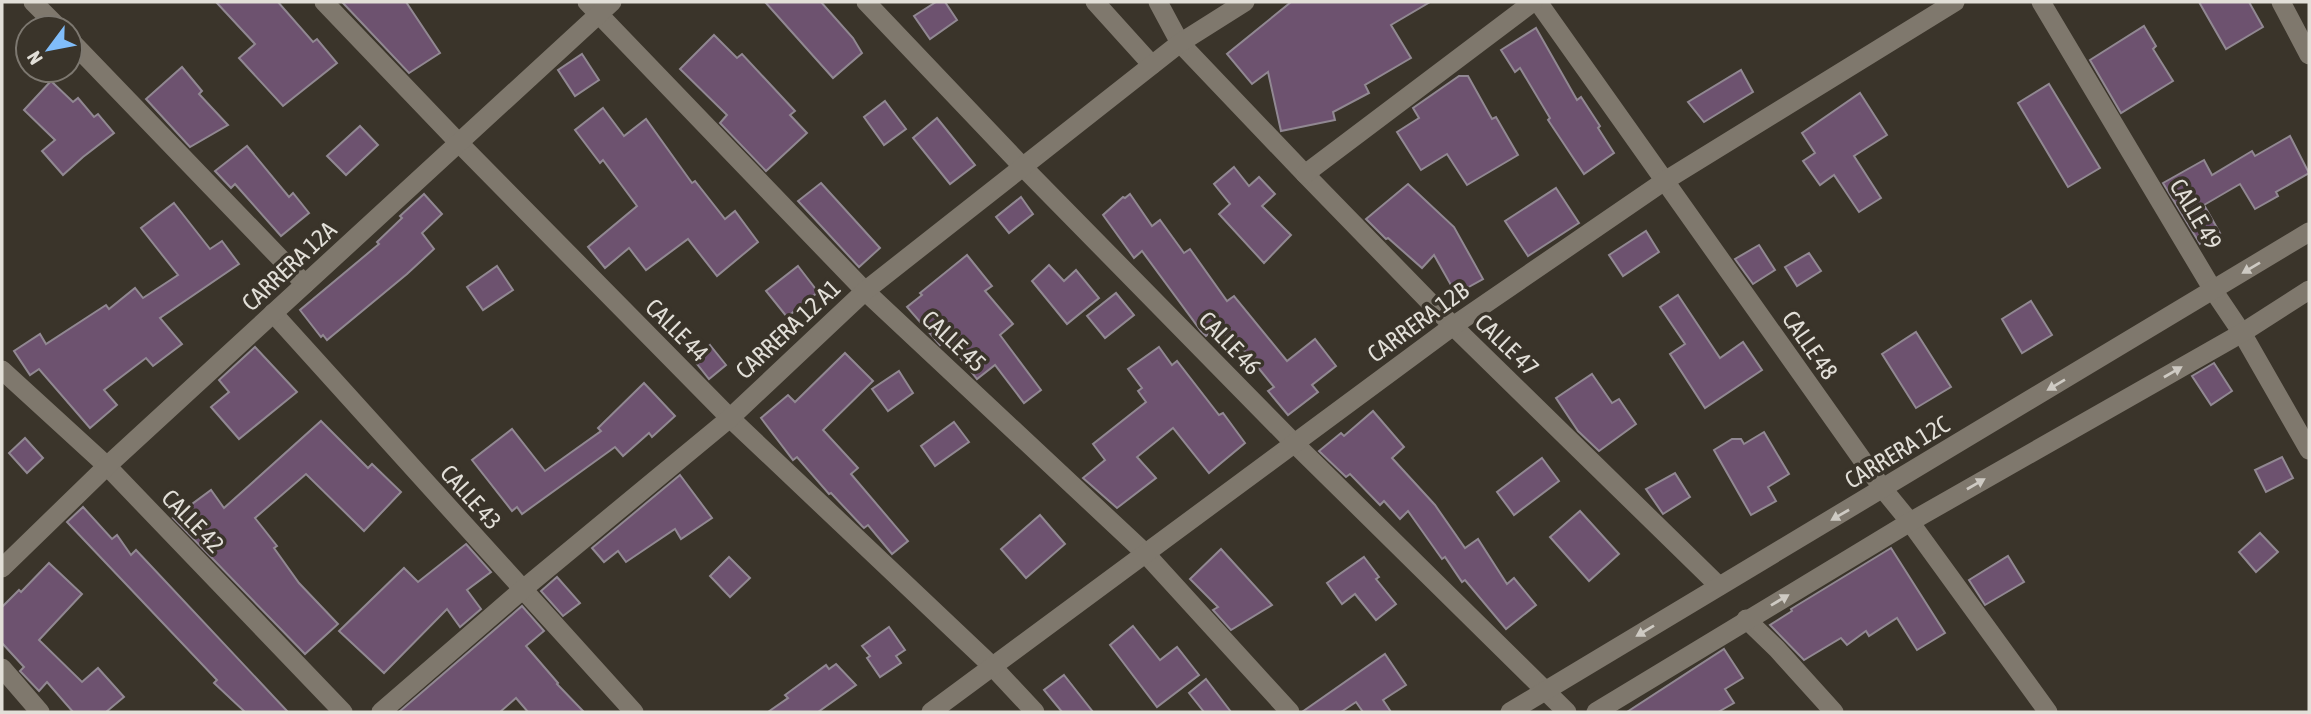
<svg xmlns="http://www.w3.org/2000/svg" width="2311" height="714" viewBox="0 0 2311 714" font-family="'Asap Condensed',sans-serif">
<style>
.building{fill:#6d526f;stroke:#918892;stroke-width:2}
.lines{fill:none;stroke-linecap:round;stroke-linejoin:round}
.minor{stroke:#7f786d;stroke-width:19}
.oneway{fill:#cecac3}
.labels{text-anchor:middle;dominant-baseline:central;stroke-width:7;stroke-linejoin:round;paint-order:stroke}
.street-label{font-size:24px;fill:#e2dfd8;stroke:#3a342a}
</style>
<rect width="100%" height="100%" fill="#3a342a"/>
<g class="building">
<polygon points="216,2 278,2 313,42 317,39 337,63 283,106 239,58 255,44"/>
<polygon points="342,2 406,2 440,53 409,73"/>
<polygon points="765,2 821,2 853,38 862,53 833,78"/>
<polygon points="936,2 945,2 957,20 930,39 914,16"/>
<polygon points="1291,2 1430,2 1391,25 1411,58 1365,85 1369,93 1333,112 1335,120 1281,131 1268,72 1252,84 1227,54"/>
<polygon points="2199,2 2249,2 2263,27 2226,49"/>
<polygon points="2144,26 2156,46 2153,49 2173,81 2121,113 2090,60"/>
<polygon points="1536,28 1577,100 1581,97 1600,126 1598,128 1614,153 1584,174 1548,120 1550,118 1520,68 1515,72 1501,50"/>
<polygon points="714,35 737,58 742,54 795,111 790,115 807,133 766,171 720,123 727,115 680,69"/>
<polygon points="582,54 599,80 575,96 558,70"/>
<polygon points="182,67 202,91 199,94 228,125 190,147 146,99"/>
<polygon points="1741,70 1753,92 1704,122 1688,102"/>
<polygon points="1459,76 1468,76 1492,119 1496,117 1518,155 1467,185 1447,154 1421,170 1397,132 1419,118 1413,108"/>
<polygon points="51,81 73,102 78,98 94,117 98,114 114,133 83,157 63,175 42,151 55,140 24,110"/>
<polygon points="2049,84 2100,168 2068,187 2018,103"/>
<polygon points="1860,93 1887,135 1854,156 1881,198 1859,212 1834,175 1820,185 1803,161 1815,153 1802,133"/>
<polygon points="885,101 906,129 884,145 864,117"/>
<polygon points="603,108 624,136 646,119 692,183 695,181 725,219 735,211 758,242 717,276 688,239 646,270 629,248 605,268 588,247 637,206 603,160 600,163 575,130"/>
<polygon points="937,118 975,165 950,184 913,138"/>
<polygon points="360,126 378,145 346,175 327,156"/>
<polygon points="2290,136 2309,173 2276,192 2278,196 2255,209 2240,184 2204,205 2220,233 2200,244 2163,183 2204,160 2212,175 2252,151 2255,156"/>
<polygon points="247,146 289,197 293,193 309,213 281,236 235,184 231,188 215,171"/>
<polygon points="1234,167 1249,186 1259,177 1275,194 1262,206 1291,235 1264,263 1219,214 1230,204 1214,184"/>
<polygon points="821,183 880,248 859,267 798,201"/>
<polygon points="1408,184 1454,227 1483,279 1456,294 1434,255 1422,268 1388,238 1386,239 1366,219"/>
<polygon points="1556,188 1579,223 1528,256 1505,221"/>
<polygon points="424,194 442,214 422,233 434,249 407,274 327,340 323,335 321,337 300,310 379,244 377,242 402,218 400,216"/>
<polygon points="1130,194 1152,226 1160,220 1184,253 1190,249 1227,301 1234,296 1287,361 1315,339 1336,366 1312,385 1318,392 1288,415 1268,391 1274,387 1243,349 1238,353 1219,327 1206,336 1201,331 1142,251 1134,258 1103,215 1123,197 1125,198"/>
<polygon points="1021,197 1033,214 1009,233 996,217"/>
<polygon points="174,203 210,249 222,241 239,264 160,318 182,344 153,366 146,358 104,390 117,405 90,428 39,369 30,375 14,351 40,334 46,344 106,305 109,309 135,288 143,298 178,275 141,228"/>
<polygon points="1646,231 1659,252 1623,276 1609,255"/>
<polygon points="1759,245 1775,270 1753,284 1735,259"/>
<polygon points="1809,253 1821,271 1797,286 1785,267"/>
<polygon points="967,255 992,286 985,291 1013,324 1000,335 1041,390 1024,403 995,365 977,379 946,340 940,345 907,307 922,295 920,293"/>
<polygon points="1049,265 1064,281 1076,270 1099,298 1067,324 1032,281"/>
<polygon points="497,266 513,290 483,310 467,287"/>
<polygon points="798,266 818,292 787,317 766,291"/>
<polygon points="1116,293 1134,315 1105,338 1087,316"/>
<polygon points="1678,295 1720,358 1743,342 1762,370 1705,408 1670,354 1685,344 1660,307"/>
<polygon points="2031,301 2052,335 2022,353 2002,319"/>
<polygon points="1916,332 1951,387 1916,408 1882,354"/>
<polygon points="710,345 726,365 709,379 693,359"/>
<polygon points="255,347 297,392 239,439 211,407 229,392 219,380"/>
<polygon points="1159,347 1172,365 1177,361 1219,415 1223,413 1245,443 1209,473 1173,428 1137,457 1156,478 1117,508 1083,478 1105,460 1093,444 1146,402 1138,391 1142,388 1128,369"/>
<polygon points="845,353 873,381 823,430 858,468 851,474 908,541 892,554 868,525 864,528 862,526 831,493 829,494 797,457 793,460 761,418 788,395 795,402"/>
<polygon points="2214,363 2232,391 2211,405 2192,376"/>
<polygon points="899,371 913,393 888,411 872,389"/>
<polygon points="1592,374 1612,403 1619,399 1636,424 1599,451 1578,431 1556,398"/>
<polygon points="644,383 675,416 652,437 649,433 623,456 615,447 522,514 517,507 512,511 472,460 512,429 545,471 601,431 598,428"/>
<polygon points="1373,411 1404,447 1392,458 1435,505 1465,548 1478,539 1507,584 1514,578 1536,605 1506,629 1465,580 1462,582 1445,557 1442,559 1408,511 1400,519 1384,501 1380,505 1350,474 1346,477 1319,451 1341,433 1344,436"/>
<polygon points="321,421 368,468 372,464 401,492 364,531 306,474 255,518 277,546 274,548 299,583 338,624 305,654 173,518 211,490 224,508"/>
<polygon points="954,422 969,442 935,466 921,446"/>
<polygon points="1764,432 1789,474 1768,487 1776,501 1751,515 1714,450 1732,439 1741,439 1744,444"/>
<polygon points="25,438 43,458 27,473 9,453"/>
<polygon points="2282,457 2293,478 2266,492 2255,470"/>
<polygon points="1542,458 1559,481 1514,515 1497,492"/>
<polygon points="1675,473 1690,497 1663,514 1646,489"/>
<polygon points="680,475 712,518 681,539 675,529 626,562 618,551 604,562 592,548"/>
<polygon points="83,507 112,539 117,535 131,555 136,550 288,712 245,712 214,683 217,680 67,522"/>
<polygon points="1580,511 1619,554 1589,581 1550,537"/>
<polygon points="1040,515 1065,544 1026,578 1001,549"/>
<polygon points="2260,533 2278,552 2256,572 2239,552"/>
<polygon points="466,544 491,572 467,590 481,609 460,627 447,609 384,673 339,631 404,568 418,582"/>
<polygon points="1891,548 1945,633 1917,650 1897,618 1869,636 1866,631 1847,645 1841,638 1804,660 1770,625 1792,611 1791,609"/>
<polygon points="1221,549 1272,605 1231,630 1213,610 1218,607 1190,579"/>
<polygon points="2008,556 2024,582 1985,605 1969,580"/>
<polygon points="729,557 750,578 730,597 710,576"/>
<polygon points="1364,557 1379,577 1376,579 1396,604 1376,620 1355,594 1342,604 1327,583"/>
<polygon points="49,563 82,594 39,640 82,682 98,668 124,697 106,712 73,712 47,682 39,691 20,671 24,667 2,643 2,607 19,590 21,592"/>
<polygon points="557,577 580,603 563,616 541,591"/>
<polygon points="522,606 544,631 526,646 558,683 557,684 584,712 528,712 516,698 500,712 399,712"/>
<polygon points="1133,626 1160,660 1177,647 1199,675 1157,707 1110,645"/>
<polygon points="889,627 905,650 896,656 901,663 880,677 867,658 870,656 862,646"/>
<polygon points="1724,649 1743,678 1725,689 1734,703 1718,712 1627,712"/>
<polygon points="1385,654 1406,685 1383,700 1391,712 1363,712 1356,702 1341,712 1302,712"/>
<polygon points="836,664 856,685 818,712 768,712 788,698 785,695 826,665 829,669"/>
<polygon points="1064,675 1093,712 1062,712 1044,690"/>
<polygon points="1206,679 1231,712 1204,712 1189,693"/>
</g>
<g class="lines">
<g class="minor">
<polyline points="33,2 59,28"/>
<polyline points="324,2 459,143 730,418 992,666 1035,712"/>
<polyline points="587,2 865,291 1145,553 1290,712"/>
<polyline points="866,2 1022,166 1294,443 1567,712"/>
<polyline points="1095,2 1152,65"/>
<polyline points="1158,2 1180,43 1305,174 1453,326 1719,586"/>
<polyline points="1538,2 1883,489 1910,522 2048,712"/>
<polyline points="2041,2 2213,290 2242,333 2309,450"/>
<polyline points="2281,2 2309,55"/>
<polyline points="70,40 305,284"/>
<polyline points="1305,174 1533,2"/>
<polyline points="273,313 634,712"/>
<polyline points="2,370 107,466 343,712"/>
<polyline points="2,568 107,466 612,2"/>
<polyline points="1746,619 1777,649 1834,712"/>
<polyline points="2,668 40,712"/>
<polyline points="381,712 522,590 730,418 865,291 1180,43 1245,2"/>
<polyline points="931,712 1453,326 1663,182 1955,2"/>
<polyline points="1510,712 2309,232"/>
<polyline points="1596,712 1910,522 2242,333 2309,290"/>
</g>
</g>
<defs><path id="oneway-solid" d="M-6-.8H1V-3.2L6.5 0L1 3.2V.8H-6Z" transform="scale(1.75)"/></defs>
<g class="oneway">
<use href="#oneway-solid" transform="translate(2251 268) rotate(149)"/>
<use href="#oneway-solid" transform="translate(2173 372) rotate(-30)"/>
<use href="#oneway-solid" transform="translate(2056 385) rotate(149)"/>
<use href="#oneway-solid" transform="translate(1976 484) rotate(-30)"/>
<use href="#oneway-solid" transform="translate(1840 515) rotate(150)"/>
<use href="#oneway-solid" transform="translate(1780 600) rotate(-31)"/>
<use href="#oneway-solid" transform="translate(1645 631) rotate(149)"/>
</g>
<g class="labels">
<g class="street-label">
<text transform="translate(2196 214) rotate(59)">CALLE 49</text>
<text transform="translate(289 266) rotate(-43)">CARRERA 12A</text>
<text transform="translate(1418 322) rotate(-36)">CARRERA 12B</text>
<text transform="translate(788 329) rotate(-43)">CARRERA 12 A1</text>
<text transform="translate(677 330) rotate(45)">CALLE 44</text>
<text transform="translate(954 341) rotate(43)">CALLE 45</text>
<text transform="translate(1230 343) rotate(46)">CALLE 46</text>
<text transform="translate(1507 345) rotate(44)">CALLE 47</text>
<text transform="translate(1810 345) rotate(55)">CALLE 48</text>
<text transform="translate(1897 452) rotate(-31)">CARRERA 12C</text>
<text transform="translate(471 497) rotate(48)">CALLE 43</text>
<text transform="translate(193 521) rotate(46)">CALLE 42</text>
</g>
</g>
<rect width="2311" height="714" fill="none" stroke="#e2dfd8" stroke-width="7"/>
<g transform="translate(49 49) rotate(238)"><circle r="33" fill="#3a342a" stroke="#7d7870" stroke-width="2"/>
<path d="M0-5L12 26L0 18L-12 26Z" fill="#80bdfa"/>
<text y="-10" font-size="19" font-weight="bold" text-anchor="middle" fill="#e2dfd8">N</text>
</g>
</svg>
